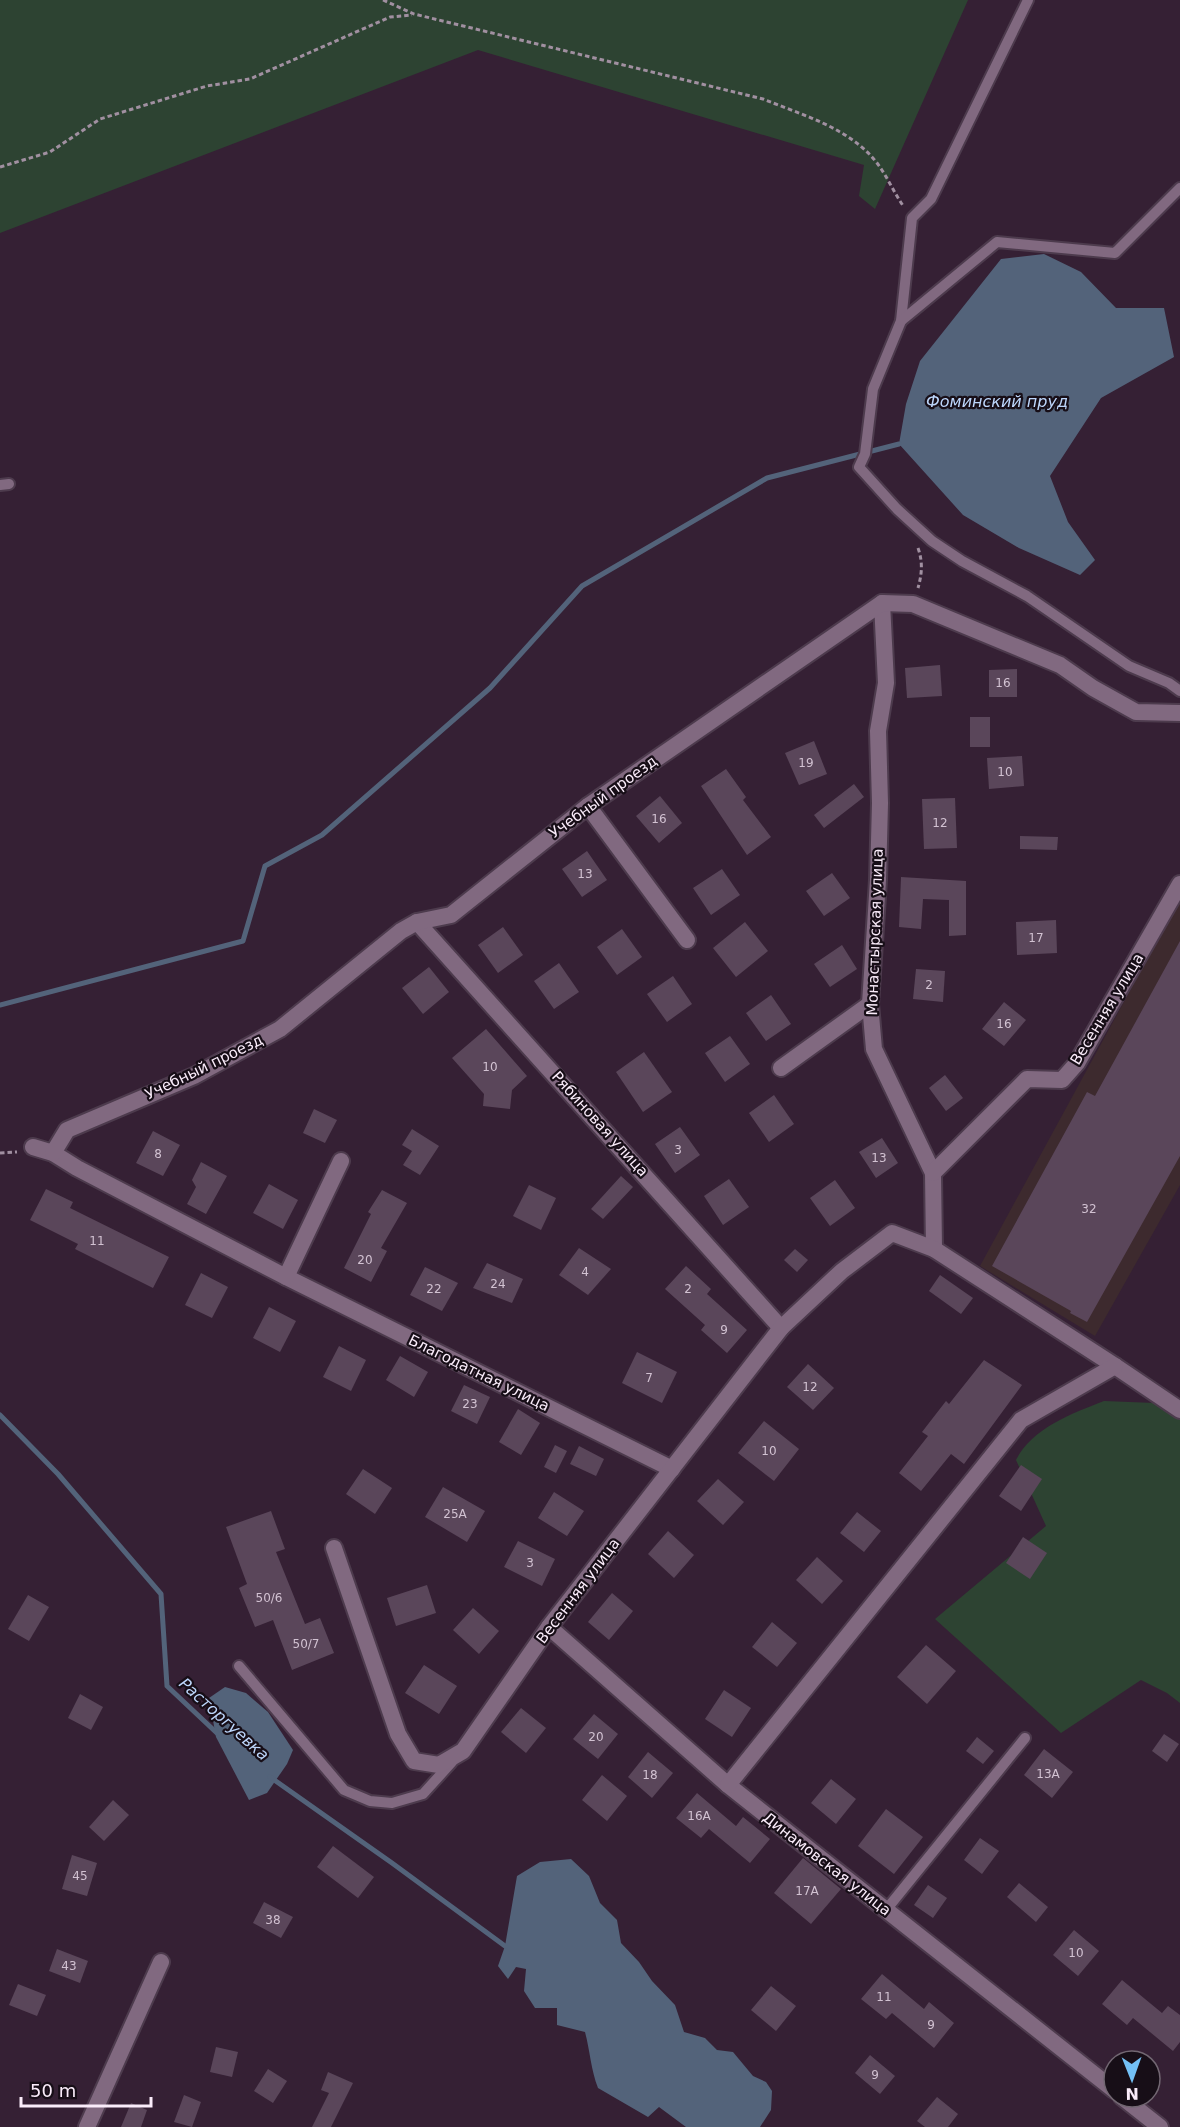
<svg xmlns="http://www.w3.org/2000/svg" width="1180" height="2127" viewBox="0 0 1180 2127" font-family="'DejaVu Sans',sans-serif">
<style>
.industrial{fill:#3d2a2e}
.green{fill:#2d4332}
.water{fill:#53637a}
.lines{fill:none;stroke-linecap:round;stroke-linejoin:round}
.stream{stroke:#53637a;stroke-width:5}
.building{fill:#5a465a}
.service-casing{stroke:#4d3b4d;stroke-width:14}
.minor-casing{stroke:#4d3b4d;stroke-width:20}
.path{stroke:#a190a1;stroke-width:3;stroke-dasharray:4.5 3;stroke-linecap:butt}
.service{stroke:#816980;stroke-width:10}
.minor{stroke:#816980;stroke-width:16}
.labels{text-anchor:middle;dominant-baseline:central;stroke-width:4.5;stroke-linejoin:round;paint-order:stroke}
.number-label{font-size:12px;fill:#d2c2d2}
.street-label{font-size:15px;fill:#faecfa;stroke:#170e17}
.water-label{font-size:16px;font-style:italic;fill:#bdd6fb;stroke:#170e17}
</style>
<rect width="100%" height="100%" fill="#352034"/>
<polygon class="industrial" points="1180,899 1180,1185 1095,1336 980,1266"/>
<g class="green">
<polygon points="0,0 968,0 875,209 859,196 864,165 478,50 0,233"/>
<path d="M1104 1401 1180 1404V1703L1167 1693 1141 1680 1061 1733 935 1619 1046 1526 1016 1460C1032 1428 1073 1413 1104 1401Z"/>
</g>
<g class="water">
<polygon points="1044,254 1081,272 1116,308 1164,308 1174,357 1101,398 1050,476 1068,522 1095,560 1080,575 1019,548 963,515 899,444 906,404 920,361 1001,259"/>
<polygon points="225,1687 246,1693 268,1712 293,1750 287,1764 267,1793 249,1800 216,1737 209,1698"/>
<path d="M571 1859 589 1876 600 1903 617 1920 621 1943 639 1962 652 1981 675 2005 684 2032 705 2038 717 2050 733 2052 753 2076 766 2082 772 2091 771 2110 760 2127H686L659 2107 648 2117 598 2088C591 2070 590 2051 585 2032L557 2025V2008H535L524 1991 526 1969 516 1967 508 1979 498 1966 505 1946 517 1876 540 1862Z"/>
</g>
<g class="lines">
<g class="stream">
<polyline points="0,1005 243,941 265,866 322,835 490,688 582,586 767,478 899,444"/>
<polyline points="0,1415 58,1474 161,1594 167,1686 219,1735"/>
<polyline points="270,1777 392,1863 505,1946"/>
</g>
</g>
<g class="building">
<polygon points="940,665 942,696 907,698 905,668"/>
<polygon points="1017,669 1017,697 989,697 989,670"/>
<rect x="970" y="717" width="20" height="30"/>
<polygon points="814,741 827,774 799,785 785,753"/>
<polygon points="1022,756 1024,786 989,789 987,758"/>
<polygon points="726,769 746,797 743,800 771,837 747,855 701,786"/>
<polygon points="854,784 864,797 824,828 814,815"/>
<polygon points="660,796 682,823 659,843 636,816"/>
<polygon points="955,798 957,848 924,849 922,799"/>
<polygon points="1020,836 1058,837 1057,850 1020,849"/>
<polygon points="587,851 607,880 582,897 562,869"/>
<polygon points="722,869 740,895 711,915 693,888"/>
<polygon points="832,873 850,898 824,916 806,891"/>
<polygon points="901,877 966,881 966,935 949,936 949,900 923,899 921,929 899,927"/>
<polygon points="1056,920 1057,953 1017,955 1016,922"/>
<polygon points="745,922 768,951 736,977 713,948"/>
<polygon points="503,927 523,955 498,973 478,945"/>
<polygon points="622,929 642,957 617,975 597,947"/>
<polygon points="1180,941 1180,1156 1087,1322 1070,1313 1071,1311 992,1266 1087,1092 1095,1096"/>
<polygon points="842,945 857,969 830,987 814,964"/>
<polygon points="559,963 579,992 554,1009 534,981"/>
<polygon points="429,967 449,992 423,1014 402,988"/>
<polygon points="916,969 945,971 943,1002 913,999"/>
<polygon points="673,976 692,1004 667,1022 647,994"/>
<polygon points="771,995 791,1024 766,1041 746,1013"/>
<polygon points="1004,1002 1026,1020 1004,1046 982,1029"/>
<polygon points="486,1029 527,1076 512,1090 510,1109 483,1106 484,1094 452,1058"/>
<polygon points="730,1036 750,1064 725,1082 705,1053"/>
<polygon points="644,1052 672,1092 643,1112 616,1072"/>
<polygon points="945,1075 963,1098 946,1111 929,1088"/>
<polygon points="774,1095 794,1124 769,1142 749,1113"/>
<polygon points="314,1109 337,1120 325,1143 303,1133"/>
<polygon points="680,1127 700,1155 675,1173 655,1144"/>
<polygon points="412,1129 439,1146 420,1175 403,1165 412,1151 402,1145"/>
<polygon points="153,1131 180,1145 163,1176 136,1163"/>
<polygon points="882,1138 898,1163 876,1178 859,1152"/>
<polygon points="201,1162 227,1176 206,1214 187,1204 196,1187 192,1180"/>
<polygon points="621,1176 633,1187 603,1219 591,1209"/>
<polygon points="729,1179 749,1207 723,1225 704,1196"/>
<polygon points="835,1180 855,1208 830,1226 810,1198"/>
<polygon points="269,1184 298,1200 283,1229 253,1213"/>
<polygon points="529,1185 556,1198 541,1230 513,1216"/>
<polygon points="46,1189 73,1202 70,1208 169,1257 153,1288 75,1249 78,1244 30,1220"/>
<polygon points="382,1190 407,1203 381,1248 387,1251 371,1282 344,1268 371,1214 368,1212"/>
<polygon points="579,1248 611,1269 588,1295 559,1275"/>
<polygon points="795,1249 808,1260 797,1272 784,1260"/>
<polygon points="487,1263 523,1279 512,1303 473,1288"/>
<polygon points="686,1266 711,1289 707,1294 747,1330 727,1353 701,1330 705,1325 665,1289"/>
<polygon points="425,1267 458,1283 442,1311 410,1295"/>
<polygon points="201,1273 228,1287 212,1318 185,1305"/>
<polygon points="940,1275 973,1298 961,1314 929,1291"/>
<polygon points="269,1307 296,1321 280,1352 253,1338"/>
<polygon points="339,1346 366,1360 351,1391 323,1377"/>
<polygon points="637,1352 677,1372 662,1403 622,1383"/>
<polygon points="400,1356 428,1372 414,1397 386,1380"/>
<polygon points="984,1360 1022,1385 964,1464 951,1454 921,1491 899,1473 928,1436 922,1432 946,1401 949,1404"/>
<polygon points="808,1364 834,1388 813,1410 787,1387"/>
<polygon points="464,1385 490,1397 477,1424 451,1411"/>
<polygon points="518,1409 540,1423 521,1455 499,1442"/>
<polygon points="764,1421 799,1449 774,1481 738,1453"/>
<polygon points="555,1445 567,1451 556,1473 544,1467"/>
<polygon points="579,1446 604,1459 596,1476 570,1464"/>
<polygon points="1021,1465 1042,1479 1021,1511 999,1496"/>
<polygon points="363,1469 392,1488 375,1514 346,1494"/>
<polygon points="718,1479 744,1502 723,1525 697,1501"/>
<polygon points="443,1487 485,1511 467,1542 425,1517"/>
<polygon points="554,1492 584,1511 567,1536 538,1518"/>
<polygon points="271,1511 285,1549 276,1552 305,1624 320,1618 334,1653 292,1670 273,1620 255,1627 239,1588 247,1584 226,1527"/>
<polygon points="857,1512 881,1531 864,1552 840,1533"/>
<polygon points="668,1531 694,1555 674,1578 648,1554"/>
<polygon points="1023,1537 1047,1553 1030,1579 1006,1563"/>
<polygon points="518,1541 555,1559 542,1586 504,1567"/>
<polygon points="817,1557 843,1581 822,1604 796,1580"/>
<polygon points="427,1585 436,1613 396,1626 387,1598"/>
<polygon points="612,1593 633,1611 609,1640 588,1622"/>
<polygon points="28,1595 49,1607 29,1641 8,1629"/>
<polygon points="473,1608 499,1631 479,1654 453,1630"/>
<polygon points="772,1622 797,1643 777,1667 752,1647"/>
<polygon points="926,1645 956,1671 927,1704 897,1677"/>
<polygon points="424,1665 457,1686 439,1714 405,1693"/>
<polygon points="724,1690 751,1708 732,1737 705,1719"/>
<polygon points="80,1694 103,1707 91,1730 68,1718"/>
<polygon points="521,1708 546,1728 526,1753 501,1732"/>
<polygon points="594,1714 618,1734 598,1759 573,1739"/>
<polygon points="1164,1734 1179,1744 1167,1762 1152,1751"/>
<polygon points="977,1737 994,1751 983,1764 966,1751"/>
<polygon points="1044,1749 1073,1772 1052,1798 1024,1775"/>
<polygon points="648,1752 673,1773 652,1798 628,1777"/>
<polygon points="602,1775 627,1796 607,1821 582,1800"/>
<polygon points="831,1779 856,1799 836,1824 811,1803"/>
<polygon points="697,1793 736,1826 743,1817 770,1839 750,1863 709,1829 701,1838 676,1818"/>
<polygon points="113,1800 129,1815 104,1841 89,1827"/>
<polygon points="886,1809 923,1837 894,1874 858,1846"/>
<polygon points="980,1838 999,1851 982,1874 964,1860"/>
<polygon points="333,1846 374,1877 358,1898 317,1867"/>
<polygon points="72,1855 97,1863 87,1896 62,1889"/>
<polygon points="803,1858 841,1889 811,1924 774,1893"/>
<polygon points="1019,1883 1048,1907 1036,1922 1007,1897"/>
<polygon points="928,1885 947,1898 933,1918 914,1905"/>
<polygon points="264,1902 293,1917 281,1938 253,1923"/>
<polygon points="1074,1930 1099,1951 1078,1976 1053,1955"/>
<polygon points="57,1949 88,1961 80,1983 49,1971"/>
<polygon points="882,1974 924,2009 929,2002 954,2023 934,2048 892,2013 886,2019 861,1999"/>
<polygon points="1122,1980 1162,2013 1168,2006 1180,2015 1180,2042 1173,2051 1133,2018 1127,2025 1102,2004"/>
<polygon points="18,1984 46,1995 37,2016 9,2005"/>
<polygon points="771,1986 796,2006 776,2031 751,2010"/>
<polygon points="216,2047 238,2052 232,2077 210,2072"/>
<polygon points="870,2055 895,2076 880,2094 855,2073"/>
<polygon points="268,2069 287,2081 273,2103 254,2091"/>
<polygon points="328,2072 353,2083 331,2127 312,2127 329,2093 321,2090"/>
<polygon points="184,2095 201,2102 192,2127 174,2122"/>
<polygon points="937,2097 958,2114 948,2127 925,2127 917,2121"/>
<polygon points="131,2103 147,2110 141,2127 121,2127"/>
</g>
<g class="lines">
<defs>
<g id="service">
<polyline points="1028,0 931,199 912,218 901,321 873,389 865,454 859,467 897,509 932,541 962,561 1027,596 1129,666 1169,683 1180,691"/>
<polyline points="901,321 997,242 1115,253 1180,188"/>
<polyline points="0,485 9,484"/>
<polyline points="239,1666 344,1790 370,1801 392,1803 423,1794 452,1762"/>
<polyline points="886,1910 1025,1738"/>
</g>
<g id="minor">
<polyline points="882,603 886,683 878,731 880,803 878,880 870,1004 874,1049 933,1173 934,1249"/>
<polyline points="588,806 687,940"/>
<polyline points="417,922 781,1328"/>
<polyline points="781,1068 870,1004"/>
<polyline points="33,1147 53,1153 77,1168 286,1277 672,1469"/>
<polyline points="53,1153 67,1130 194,1076 280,1029 401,931 417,922 451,915 588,806 882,603 913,604 1060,665 1093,688 1136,712 1180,713"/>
<polyline points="933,1173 1027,1079 1062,1080 1077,1063 1180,884"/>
<polyline points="286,1277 341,1161"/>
<polyline points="334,1548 398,1734 414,1761 439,1765 463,1751 549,1627 781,1328 842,1271 892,1233 934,1249 1115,1366 1180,1410"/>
<polyline points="549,1627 728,1785 1114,2090"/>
<polyline points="728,1785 1021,1420 1115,1366"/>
<polyline points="1122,2097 1160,2127"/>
<polyline points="87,2127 161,1962"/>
</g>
</defs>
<use href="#service" class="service-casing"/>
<use href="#minor" class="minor-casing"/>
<g class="path">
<path d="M383 0 414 14 763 99C802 115 850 128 877 163 887 176 894 193 904 207"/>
<polyline points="0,167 50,152 100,119 207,86 250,79 390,17 412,15"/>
<path d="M918 548C923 562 922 574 918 588"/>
<polyline points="0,1153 17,1152"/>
</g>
<use href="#service" class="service"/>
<use href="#minor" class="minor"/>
</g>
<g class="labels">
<g class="number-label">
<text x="1003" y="683">16</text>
<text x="806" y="763">19</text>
<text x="1005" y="772">10</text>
<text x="659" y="819">16</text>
<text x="940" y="823">12</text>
<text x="585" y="874">13</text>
<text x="1036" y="938">17</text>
<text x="929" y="985">2</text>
<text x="1004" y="1024">16</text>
<text x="490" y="1067">10</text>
<text x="678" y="1150">3</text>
<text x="158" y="1154">8</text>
<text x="879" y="1158">13</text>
<text x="1089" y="1209">32</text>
<text x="97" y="1241">11</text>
<text x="365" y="1260">20</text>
<text x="585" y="1272">4</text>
<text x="498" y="1284">24</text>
<text x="434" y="1289">22</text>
<text x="688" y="1289">2</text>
<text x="724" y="1330">9</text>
<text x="649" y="1378">7</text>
<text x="810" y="1387">12</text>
<text x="470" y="1404">23</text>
<text x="769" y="1451">10</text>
<text x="455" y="1514">25А</text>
<text x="530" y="1563">3</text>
<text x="269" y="1598">50/6</text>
<text x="306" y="1644">50/7</text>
<text x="596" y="1737">20</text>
<text x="1048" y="1774">13А</text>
<text x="650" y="1775">18</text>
<text x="699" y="1816">16А</text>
<text x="80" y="1876">45</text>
<text x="807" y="1891">17А</text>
<text x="273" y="1920">38</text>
<text x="1076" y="1953">10</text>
<text x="69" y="1966">43</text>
<text x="884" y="1997">11</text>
<text x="931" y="2025">9</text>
<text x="875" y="2075">9</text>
</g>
<g class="street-label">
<text transform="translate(603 797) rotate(-36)">Учебный проезд</text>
<text transform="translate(875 932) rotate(-88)">Монастырская улица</text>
<text transform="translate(1107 1009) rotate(-59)">Весенняя улица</text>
<text transform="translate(204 1067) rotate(-26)">Учебный проезд</text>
<text transform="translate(600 1124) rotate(48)">Рябиновая улица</text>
<text transform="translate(479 1373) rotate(26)">Благодатная улица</text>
<text transform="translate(578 1591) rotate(-53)">Весенняя улица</text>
<text transform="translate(827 1864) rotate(38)">Динамовская улица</text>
</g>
<g class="water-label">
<text x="997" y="401">Фоминский пруд</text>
<text transform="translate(224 1719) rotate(42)">Расторгуевка</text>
</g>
</g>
<g transform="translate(1132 2079) rotate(179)"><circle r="28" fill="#170e17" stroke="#726772" stroke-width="1.5"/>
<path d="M0-4.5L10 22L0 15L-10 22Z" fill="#73c0f6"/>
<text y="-9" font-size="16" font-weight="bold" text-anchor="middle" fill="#faecfa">N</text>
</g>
<path d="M21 2097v9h130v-9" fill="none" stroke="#faecfa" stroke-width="3"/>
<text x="30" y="2097" font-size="18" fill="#faecfa" stroke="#170e17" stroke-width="4.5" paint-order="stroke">50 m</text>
</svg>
